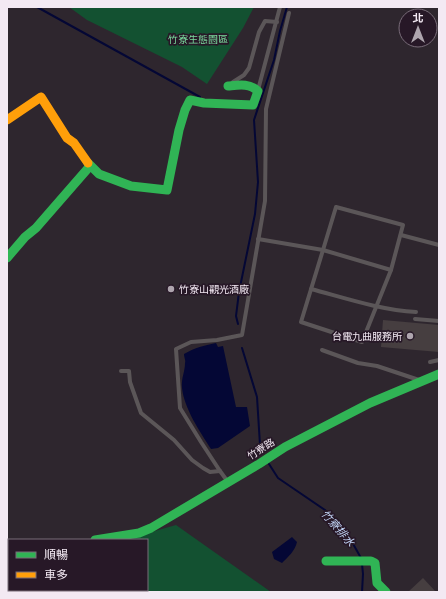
<svg xmlns="http://www.w3.org/2000/svg" width="446" height="599" viewBox="0 0 446 599" font-family="'Titillium Web','Noto Sans TC',sans-serif">
<style>
.green{fill:#135131}
.water{fill:#040735}
.lines{fill:none;stroke-linecap:round;stroke-linejoin:round}
.stream{stroke:#040735;stroke-width:2}
.building{fill:#463e40}
.lane{stroke:#5b5658;stroke-width:4}
.street{stroke:#5b5658;stroke-width:8}
.fast{stroke:#30b455;stroke-width:9}
.slow{stroke:#ff9f0a;stroke-width:9}
.poi-dot{fill:#aea5ae;stroke:#271827;stroke-width:1.5}
.labels{text-anchor:middle;dominant-baseline:central;stroke-width:3.5;stroke-linejoin:round;paint-order:stroke}
.park-label{font-size:10px;fill:#7bda9d;stroke:#271827}
.poi-label{font-size:10px;fill:#f3e9f3;stroke:#271827;text-anchor:start}
.street-label{font-size:10px;fill:#f3e9f3;stroke:#271827}
.water-label{font-size:11px;font-style:italic;fill:#c0d2f3;stroke:#271827}
</style>
<rect width="100%" height="100%" fill="#2e262e"/>
<g class="green">
<polygon points="69,7 254,7 243,28 207,84 182,67 87,20"/>
<polygon points="176,525 271,592 95,592 94,590 147,590 147,540 123,540"/>
</g>
<g class="water">
<path d="M216 343 218 347 223 346 236 407H247L250 426 218 448 211 449C200 432 184 408 182 388 181 378 185 372 185 363 186 361 184 357 184 354 196 347 203 346 216 343Z"/>
<path d="M292 537 297 542C295 551 288 557 282 563L274 559 272 552Z"/>
</g>
<g class="lines">
<g class="stream">
<polyline points="37,7 200,97"/>
<polyline points="238,324 236,316 239,292 255,214 258,182 254,120 274,60 280,31 287,7"/>
<polyline points="242,348 257,397 260,445"/>
<polyline points="269,464 278,478 325,510 352,542 361,558"/>
<polyline points="362,564 363,574 362,592"/>
</g>
</g>
<g class="building">
<polygon points="383,320 439,325 439,352 381,347"/>
<polygon points="423,578 436,592 408,592"/>
</g>
<g class="lines">
<g class="lane">
<polyline points="233,82 244,75 249,68 259,32 265,21 277,22"/>
<polyline points="258,90 280,7"/>
<polygon points="336,207 403,225 391,270 362,342 301,322 323,250"/>
<polyline points="401,235 439,245"/>
<polyline points="258,239 323,250 391,270"/>
<path d="M311 289C345 298 380 310 416 312"/>
<polyline points="415,319 439,321"/>
<polyline points="322,350 358,363 377,366 419,380"/>
<polyline points="430,362 439,360"/>
<polyline points="121,371 129,371 130,382 141,413 174,440 192,460 203,468 210,472 220,471"/>
<polyline points="228,482 220,471 201,442 180,408 176,349 191,342 217,340 242,335 265,201 266,109 289,13"/>
<polyline points="73,590 74,592"/>
<polyline points="31,592 37,590"/>
</g>
<polyline class="street" points="7,578 9,578"/>
<g class="fast">
<path d="M88 163 99 174 131 186 167 190 179 130 185 110 190 100 204 103 253 105 258 91C249 83 239 85 228 86"/>
<polyline points="7,258 25,237 36,228 90,166"/>
<polyline points="95,540 139,533 151,528 259,464 285,447 370,403 439,374"/>
<polyline points="326,561 371,561 375,563 377,583 386,592"/>
</g>
<polyline class="slow" points="7,120 41,97 67,138 74,143 88,163"/>
</g>
<g class="poi-dot">
<circle cx="171" cy="289" r="4"/>
<circle cx="410" cy="336" r="4"/>
</g>
<g class="labels">
<g class="park-label">
<text x="198" y="39">竹寮生態園區</text>
</g>
<g class="poi-label">
<text x="179" y="289">竹寮山觀光酒廠</text>
<text x="402" y="336" text-anchor="end">台電九曲服務所</text>
</g>
<g class="street-label">
<text transform="translate(261 449) rotate(-32)">竹寮路</text>
</g>
<g class="water-label">
<text transform="translate(338 528) rotate(49)">竹寮排水</text>
</g>
</g>
<rect width="446" height="599" fill="none" stroke="#f3e9f3" stroke-width="16"/>
<rect x="8" y="539" width="140" height="52" fill="#271827" stroke="#796c79"/>
<rect x="16" y="552" width="20" height="6" fill="#30b455" stroke="#796c79"/>
<text x="44" y="559" font-size="12" fill="#f3e9f3">順暢</text>
<rect x="16" y="572" width="20" height="6" fill="#ff9f0a" stroke="#796c79"/>
<text x="44" y="579" font-size="12" fill="#f3e9f3">車多</text>
<g transform="translate(418 28)"><circle r="19" fill="#271827" stroke="#796c79"/>
<path d="M0-3L7 15L0 10L-7 15Z" fill="#aea5ae"/>
<text y="-6" font-size="11" font-weight="bold" text-anchor="middle" fill="#f3e9f3">北</text>
</g>
</svg>
